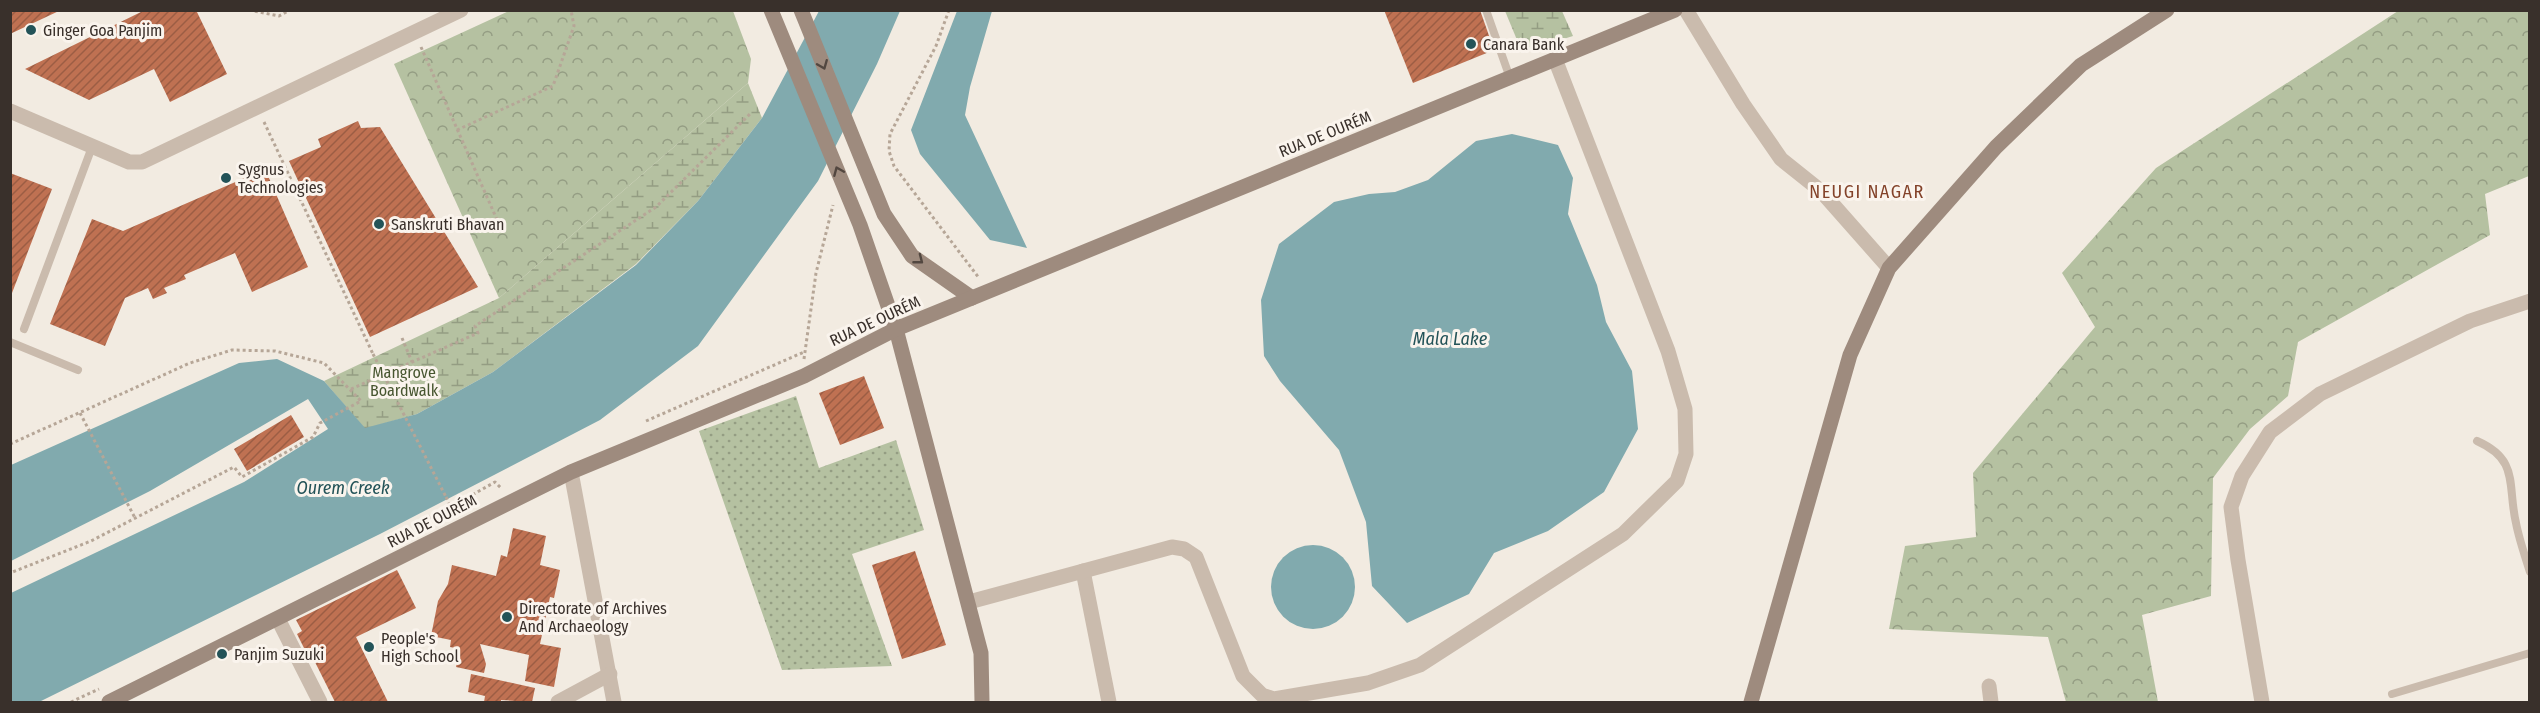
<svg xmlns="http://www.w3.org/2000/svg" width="2540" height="713" viewBox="0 0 2540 713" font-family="'Fira Sans Condensed',sans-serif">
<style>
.forest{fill:url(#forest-crowns)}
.wetland{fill:url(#wetland-marsh)}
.park{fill:url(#park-dots)}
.water{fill:#81aaae}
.building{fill:url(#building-hatch)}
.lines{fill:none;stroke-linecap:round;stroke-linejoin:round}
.path{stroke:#b6a697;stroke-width:3;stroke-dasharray:3 3;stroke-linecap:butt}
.lane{stroke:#cabbad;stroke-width:8}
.street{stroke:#cabbad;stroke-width:15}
.secondary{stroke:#9e8b7e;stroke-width:15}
.path-bridge{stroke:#b6a697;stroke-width:3;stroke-dasharray:3 3;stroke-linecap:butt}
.oneway{stroke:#524740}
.poi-dot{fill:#235358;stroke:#faf4ed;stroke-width:2}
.labels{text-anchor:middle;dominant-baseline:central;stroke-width:6;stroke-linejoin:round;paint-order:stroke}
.poi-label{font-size:16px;fill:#39302b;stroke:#faf4ed;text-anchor:start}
.street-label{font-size:16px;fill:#39302b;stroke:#faf4ed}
.park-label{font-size:16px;fill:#475630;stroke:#faf4ed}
.neighbourhood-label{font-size:18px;letter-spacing:1.5px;fill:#834229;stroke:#faf4ed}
.water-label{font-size:18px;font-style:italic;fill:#235358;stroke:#faf4ed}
</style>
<defs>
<pattern id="forest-crowns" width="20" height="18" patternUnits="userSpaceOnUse" patternTransform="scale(1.5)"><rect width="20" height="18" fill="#b5c1a1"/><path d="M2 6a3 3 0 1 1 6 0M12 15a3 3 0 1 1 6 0" fill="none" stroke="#949d83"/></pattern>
<pattern id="wetland-marsh" width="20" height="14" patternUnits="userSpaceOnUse" patternTransform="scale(1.5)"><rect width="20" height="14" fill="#b5c1a1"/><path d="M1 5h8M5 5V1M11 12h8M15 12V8" fill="none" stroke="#949d83"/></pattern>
<pattern id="park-dots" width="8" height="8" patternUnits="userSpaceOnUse" patternTransform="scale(1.5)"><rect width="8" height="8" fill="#b5c1a1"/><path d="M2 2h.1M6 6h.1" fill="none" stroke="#949d83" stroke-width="1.8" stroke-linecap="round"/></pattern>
<pattern id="building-hatch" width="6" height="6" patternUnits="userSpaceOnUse" patternTransform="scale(1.5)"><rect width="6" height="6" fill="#bf7152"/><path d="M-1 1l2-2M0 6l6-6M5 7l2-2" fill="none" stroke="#9c5d44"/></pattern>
</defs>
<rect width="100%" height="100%" fill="#f2ebe1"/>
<g class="forest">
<polygon points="511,10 733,11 751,59 748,83 499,298 394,64"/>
<polygon points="2398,11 2529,11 2529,176 2485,194 2490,235 2298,342 2288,396 2250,429 2213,478 2211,596 2142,615 2158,702 2066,702 2048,637 1889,629 1905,546 1976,537 1973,473 2095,327 2062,273 2156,168"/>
</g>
<g class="wetland">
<polygon points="1505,11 1562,11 1573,36 1522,52"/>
<polygon points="748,83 762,118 698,201 636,264 493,372 417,414 365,429 324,381 499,298"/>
</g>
<polygon class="park" points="796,396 819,468 896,440 924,530 852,554 892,666 782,670 699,431"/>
<g class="water">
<polygon points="819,11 900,11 877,64 818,181 698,346 600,420 380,534 39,702 11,702 11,593 244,482 328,429 308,399 150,491 11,561 11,465 239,363 277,359 324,381 365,428 417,414 493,372 636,265 698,201 762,118"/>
<polygon points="957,11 992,11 970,87 965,115 1027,248 990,240 920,154 911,130"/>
<polygon points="1512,134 1558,145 1573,178 1568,214 1597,285 1606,322 1632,371 1638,429 1604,492 1548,531 1494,553 1469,594 1407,623 1372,586 1366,522 1339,450 1280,381 1264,356 1261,300 1279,244 1334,202 1369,194 1395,192 1428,180 1476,141"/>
<circle cx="1313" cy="587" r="42"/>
</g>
<g class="building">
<polygon points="10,10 61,10 10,34"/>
<polygon points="145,10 196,10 227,74 170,102 154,69 89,100 25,69"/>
<polygon points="1384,10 1480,10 1494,50 1413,83"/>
<polygon points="358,121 361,128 380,127 478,287 370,337 289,161 321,147 318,139"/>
<polygon points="265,169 308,267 252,292 235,253 184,275 186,279 164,288 167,293 153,299 148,288 125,298 105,346 50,324 92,219 123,231"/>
<polygon points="10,173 52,189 12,293 10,293"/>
<polygon points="864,376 884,428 840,445 819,393"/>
<polygon points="291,415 304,437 247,471 234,449"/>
<polygon points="513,528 546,536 540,565 560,570 554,598 550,597 540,644 561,648 554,687 525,681 529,655 480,644 486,664 484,673 456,667 460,649 450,647 451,640 431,636 438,601 448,584 452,565 496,576 501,555 507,557"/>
<polygon points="915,551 946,645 902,659 872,565"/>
<polygon points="397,570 416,608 356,637 388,702 335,702 313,658 310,660 297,634 302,631 296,620"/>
<polygon points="471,674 535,688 532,702 501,700 501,702 484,702 485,696 468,692"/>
</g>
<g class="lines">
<g class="path">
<polyline points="249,10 279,16 290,10"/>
<polyline points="949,10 936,46 890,134 889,151 894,166 979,278"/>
<polyline points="421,47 498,222"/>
<polyline points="264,122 373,354"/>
<polyline points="457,130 553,86 574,26 571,10"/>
<polyline points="402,338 412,362"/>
<polyline points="804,359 816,273 833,205"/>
<polyline points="351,389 478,333 475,326 656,207 751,113"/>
<polyline points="80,413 135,518"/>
<polyline points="646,421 804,352"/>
<polyline points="10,444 190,363 232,350 275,351 324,363 361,401 320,423 313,437 242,477 234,467 91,541 10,573"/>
<polyline points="446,497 451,507 495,482 501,488"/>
<polyline points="427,527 424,520 451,507"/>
<polyline points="71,702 99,689"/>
</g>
<g class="lane">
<polyline points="1486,10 1510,78"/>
<polyline points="24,329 92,147"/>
<polyline points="10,342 78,370"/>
<path d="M2477 441C2520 460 2507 485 2516 523 2519 539 2525 556 2530 572"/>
<polyline points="2392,694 2530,653"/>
</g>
<g class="street">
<polyline points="1686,10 1743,104 1781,159 1821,191 1889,268"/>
<polyline points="10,111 129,162 142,162 461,10"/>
<polyline points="571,472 614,702"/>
<polyline points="1083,571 1109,702"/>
<polyline points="969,602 1172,547 1184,549 1196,557 1243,676 1262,695 1274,699 1368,683 1420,665 1623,534 1677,481 1686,454 1685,409 1668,351 1555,59"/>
<polyline points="278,619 320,702"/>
<polyline points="1989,686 1991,702"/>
<polyline points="558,702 610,674"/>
<polyline points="2262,702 2238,560 2231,507 2242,476 2270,432 2320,394 2470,321 2530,301"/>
</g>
<g class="secondary">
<polyline points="771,10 860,225 896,329 981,653 982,702"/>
<polyline points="801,10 884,214 912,256 972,298"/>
<polyline points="109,702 571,472 804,376 896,329 1675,10"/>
<polyline points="1751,702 1850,355 1889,268 1996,147 2081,65 2167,10"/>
</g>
<polyline class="path-bridge" points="373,354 446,497"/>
</g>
<defs><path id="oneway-chevron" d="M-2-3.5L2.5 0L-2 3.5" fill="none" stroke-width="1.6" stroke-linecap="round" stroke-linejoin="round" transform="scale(1.5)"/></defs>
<g class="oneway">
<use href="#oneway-chevron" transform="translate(823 65) rotate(68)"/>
<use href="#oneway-chevron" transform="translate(838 171) rotate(-113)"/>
<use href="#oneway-chevron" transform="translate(919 260) rotate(38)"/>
</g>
<g class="poi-dot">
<circle cx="31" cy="30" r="6"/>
<circle cx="1471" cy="44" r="6"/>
<circle cx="226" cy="178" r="6"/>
<circle cx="379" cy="224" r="6"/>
<circle cx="507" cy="617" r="6"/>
<circle cx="369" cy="647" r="6"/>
<circle cx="222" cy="654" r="6"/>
</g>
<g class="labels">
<g class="poi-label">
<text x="43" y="30">Ginger Goa Panjim</text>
<text x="1483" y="44">Canara Bank</text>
<text x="238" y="169">Sygnus<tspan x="238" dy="18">Technologies</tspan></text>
<text x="391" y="224">Sanskruti Bhavan</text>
<text x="519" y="608">Directorate of Archives<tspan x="519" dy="18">And Archaeology</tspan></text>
<text x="381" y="638">People's<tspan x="381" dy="18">High School</tspan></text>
<text x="234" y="654">Panjim Suzuki</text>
</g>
<g class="street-label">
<text transform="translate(1325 134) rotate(-22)">RUA DE OURÉM</text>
<text transform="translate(875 321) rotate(-25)">RUA DE OURÉM</text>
<text transform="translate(432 521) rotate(-27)">RUA DE OURÉM</text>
</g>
<g class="park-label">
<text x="404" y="372">Mangrove<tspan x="404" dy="18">Boardwalk</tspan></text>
</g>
<g class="neighbourhood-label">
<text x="1867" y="192">NEUGI NAGAR</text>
</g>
<g class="water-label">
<text x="1450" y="339">Mala Lake</text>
<text x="343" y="488">Ourem Creek</text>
</g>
</g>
<rect width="2540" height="713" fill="none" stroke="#39302b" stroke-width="24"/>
</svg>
